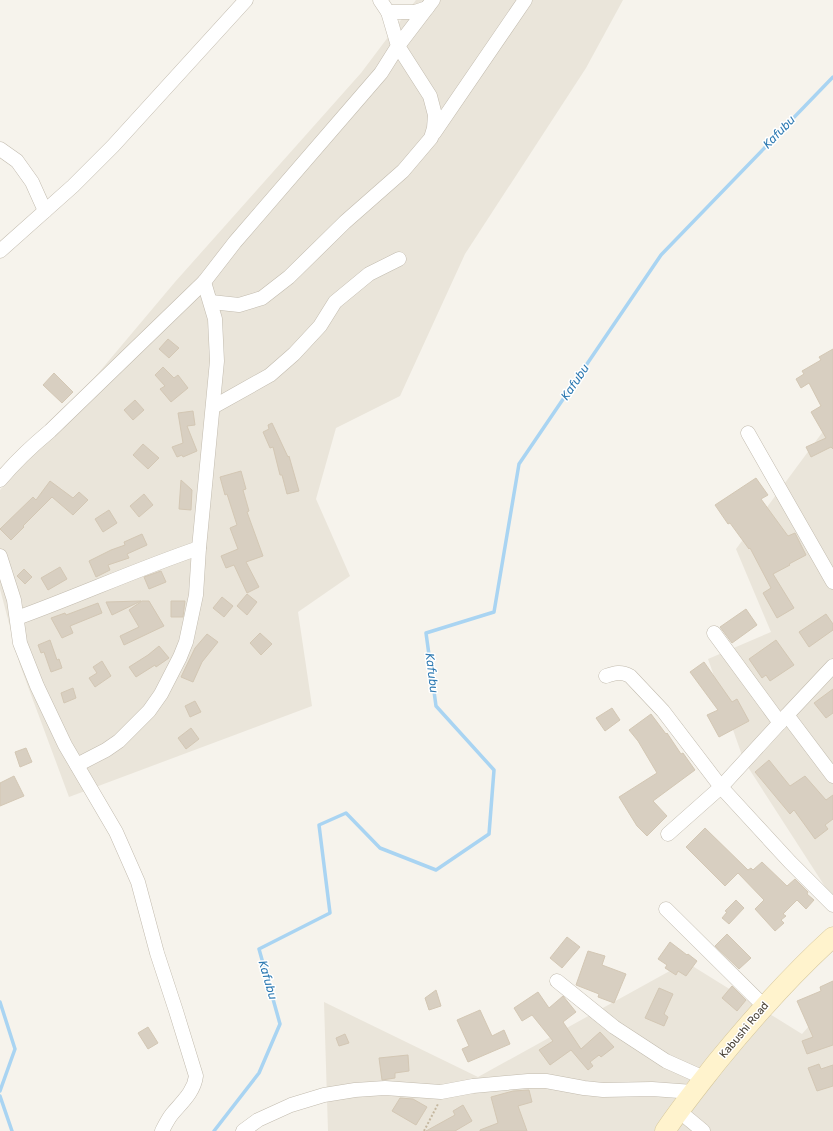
<svg xmlns="http://www.w3.org/2000/svg" width="833" height="1131" viewBox="0 0 833 1131" font-family="Rubik,sans-serif">
<style>
.residential{fill:#eae5da}
.lines{fill:none;stroke-linecap:round;stroke-linejoin:round}
.stream{stroke:#a9d4f2;stroke-width:3.5}
.building{fill:#d8cfc1;stroke:#d3c7b4}
.minor-casing{stroke:#c2bbae;stroke-width:15}
.secondary-casing{stroke:#d6c79b;stroke-width:21}
.path{stroke:#c4b79f;stroke-width:2;stroke-dasharray:2 2;stroke-linecap:butt}
.minor{stroke:#fff;stroke-width:14}
.secondary{stroke:#fff3cd;stroke-width:20}
.labels{text-anchor:middle;dominant-baseline:central;stroke-width:3;stroke-linejoin:round;paint-order:stroke}
.street-label{font-size:11px;fill:#4b4439;stroke:#fff}
.water-label{font-size:12px;font-style:italic;fill:#2e7ab2;stroke:#fff}
</style>
<rect width="100%" height="100%" fill="#f6f3ec"/>
<g class="residential">
<polygon points="416,0 623,0 586,68 465,254 400,396 336,428 316,499 350,576 298,612 312,706 69,797 20,665 0,589 0,490 175,282 361,73"/>
<polygon points="833,418 833,899 744,761 708,659 771,632 736,549"/>
<polygon points="686,962 802,1034 833,999 833,1131 328,1131 324,1002 478,1077"/>
</g>
<g class="lines">
<g class="stream">
<polyline points="0,1002 15,1049 0,1091"/>
<polyline points="0,1096 12,1131"/>
<polyline points="214,1131 259,1073 280,1024 259,949 330,913 319,825 346,813 380,848 436,870 489,834 494,770 436,706 426,633 494,612 519,464 661,255 833,77"/>
</g>
</g>
<g class="building">
<polygon points="168,339 179,348 169,358 159,349"/>
<polygon points="833,349 833,449 831,447 811,457 806,447 826,438 811,412 821,406 809,383 801,388 796,379 804,374 802,371 821,360 819,357"/>
<polygon points="163,367 174,378 178,375 188,388 171,402 160,389 165,386 155,375"/>
<polygon points="54,373 73,392 62,403 43,385"/>
<polygon points="135,400 144,410 133,420 124,410"/>
<polygon points="193,411 195,425 187,426 197,451 183,457 182,455 177,457 172,447 183,443 178,413"/>
<polygon points="272,423 288,457 289,456 299,491 287,494 282,475 280,475 273,447 270,448 263,432 269,429 268,425"/>
<polygon points="143,444 159,458 148,469 133,455"/>
<polygon points="241,471 246,489 243,490 249,511 247,512 263,556 246,562 259,587 247,593 234,565 226,568 221,556 238,549 230,528 237,525 227,494 225,495 220,477"/>
<polygon points="756,478 768,495 761,499 788,536 795,533 806,555 789,564 790,565 773,574 794,608 777,618 763,593 771,588 750,548 749,549 730,523 728,524 715,505"/>
<polygon points="181,480 192,490 191,510 179,509"/>
<polygon points="50,481 73,498 79,492 88,500 73,515 52,497 23,526 24,527 11,540 0,529 33,497 36,500"/>
<polygon points="144,494 153,505 139,517 130,506"/>
<polygon points="109,510 117,523 103,532 95,519"/>
<polygon points="142,534 147,545 127,554 129,558 108,565 110,570 96,577 89,561 111,550 125,545 124,542"/>
<polygon points="60,567 67,579 48,590 41,578"/>
<polygon points="24,569 32,577 25,584 17,576"/>
<polygon points="161,571 166,582 149,589 144,577"/>
<polygon points="247,594 257,602 247,615 237,606"/>
<polygon points="222,597 233,606 224,617 213,608"/>
<polygon points="141,601 112,615 106,602"/>
<polygon points="142,601 149,601 164,626 124,645 120,636 139,627 129,610"/>
<polygon points="171,601 185,601 183,617 171,617"/>
<polygon points="98,603 102,613 70,626 73,633 62,638 51,618 65,613 66,615"/>
<polygon points="746,609 757,625 732,643 720,627"/>
<polygon points="826,614 833,624 833,630 809,647 799,632"/>
<polygon points="260,633 272,644 261,655 250,643"/>
<polygon points="207,634 218,642 202,662 193,682 181,677 195,648"/>
<polygon points="50,640 57,660 59,659 62,668 51,672 44,652 41,653 38,645"/>
<polygon points="776,640 794,665 770,681 766,675 762,678 749,659"/>
<polygon points="159,646 169,658 156,667 155,665 136,677 129,667 148,655"/>
<polygon points="102,661 111,676 95,687 89,678 97,673 93,667"/>
<polygon points="704,662 732,702 737,699 749,721 719,737 707,715 718,710 690,672"/>
<polygon points="73,688 76,698 64,703 61,693"/>
<polygon points="833,689 833,713 826,718 814,703"/>
<polygon points="195,701 201,712 190,717 185,706"/>
<polygon points="612,708 620,720 605,731 596,718"/>
<polygon points="651,714 666,734 667,733 681,754 683,753 695,770 653,801 667,816 647,836 637,826 619,797 657,773 638,741 629,730"/>
<polygon points="191,728 199,739 186,749 178,738"/>
<polygon points="26,748 32,762 20,767 15,752"/>
<polygon points="769,760 790,786 805,776 826,800 833,795 833,819 825,825 828,829 815,839 794,810 790,814 755,772"/>
<polygon points="14,776 24,796 0,806 0,783"/>
<polygon points="705,828 748,870 751,868 753,870 762,862 787,886 795,879 808,892 807,894 814,900 806,909 797,900 783,914 786,916 781,920 784,923 775,931 755,909 764,900 738,873 725,886 686,847"/>
<polygon points="736,900 744,908 729,924 722,918 727,912 725,911"/>
<polygon points="727,934 751,958 739,969 715,946"/>
<polygon points="567,937 580,947 562,968 550,958"/>
<polygon points="670,942 687,955 688,954 697,961 686,976 678,971 676,975 665,968 667,965 658,959"/>
<polygon points="588,951 605,956 602,965 626,974 614,1003 598,997 599,994 576,985"/>
<polygon points="833,981 833,1045 807,1054 802,1041 813,1037 797,1001 821,991 820,987"/>
<polygon points="732,986 746,1000 737,1011 722,998"/>
<polygon points="659,988 673,994 664,1014 668,1017 664,1026 645,1018"/>
<polygon points="436,990 441,1006 429,1010 425,998"/>
<polygon points="538,992 549,1008 563,996 576,1012 563,1022 581,1049 600,1032 614,1047 601,1057 599,1055 590,1062 593,1066 588,1070 571,1050 550,1065 539,1050 553,1041 532,1015 522,1021 514,1008"/>
<polygon points="480,1010 492,1036 504,1030 510,1044 468,1062 462,1049 469,1046 457,1020"/>
<polygon points="148,1027 158,1043 148,1049 138,1033"/>
<polygon points="345,1034 349,1043 339,1046 336,1038"/>
<polygon points="408,1055 409,1071 395,1073 395,1078 382,1080 379,1058"/>
<polygon points="819,1064 821,1069 833,1065 833,1086 817,1091 808,1068"/>
<polygon points="529,1090 532,1102 518,1106 527,1131 480,1131 480,1130 498,1123 491,1097 513,1091"/>
<polygon points="400,1098 413,1099 427,1107 416,1125 392,1111"/>
<polygon points="463,1105 472,1121 455,1131 426,1131 455,1115 453,1111"/>
</g>
<g class="lines">
<defs>
<g id="minor">
<polyline points="388,12 415,12 427,8"/>
<polyline points="434,133 525,0"/>
<polyline points="0,149 17,161 32,182 45,211"/>
<polyline points="0,251 73,186 113,146 246,0"/>
<polyline points="211,302 239,305 262,298 289,277 345,222 403,171 431,138 434,128 435,115 430,96 398,46 433,0"/>
<polyline points="213,407 270,375 294,354 320,326 335,302 369,274 399,259"/>
<polyline points="748,433 833,582"/>
<path d="M0 480C15 462 32 446 50 431L204 282 235 242 381 73 398 46 388 12 380 0"/>
<path d="M0 556 14 600 20 643 37 686 65 745 116 832 138 882 157 953 176 1011 196 1076C194 1092 182 1102 172 1114 168 1119 165 1125 162 1131"/>
<path d="M17 618C78 596 137 569 199 548"/>
<polyline points="714,633 780,723"/>
<polyline points="833,666 787,715 833,776"/>
<path d="M606 676C615 673 621 671 630 676L663 711 721 787 790 862 833 905"/>
<polyline points="77,765 106,750 119,741 149,711 161,694 180,657 186,642 196,595 199,548 217,361 215,319 204,282"/>
<polyline points="668,834 721,787 787,715"/>
<polyline points="666,909 764,1006"/>
<polyline points="557,981 614,1027 666,1061 704,1078"/>
<polyline points="679,1111 703,1131"/>
<polyline points="243,1131 258,1120 291,1105 324,1095 355,1090 385,1088 441,1092 473,1086 528,1081 546,1081 584,1088 603,1090 652,1089 693,1092"/>
</g>
<path id="secondary" d="M665 1131C681 1107 699 1085 717 1062 753 1018 791 975 833 937"/>
</defs>
<use href="#minor" class="minor-casing"/>
<use href="#secondary" class="secondary-casing"/>
<polyline class="path" points="424,1131 438,1104"/>
<use href="#minor" class="minor"/>
<use href="#secondary" class="secondary"/>
</g>
<g class="labels">
<g class="street-label">
<text transform="translate(744 1030) rotate(-50)">Kabushi Road</text>
</g>
<g class="water-label">
<text transform="translate(779 132) rotate(-46)">Kafubu</text>
<text transform="translate(575 382) rotate(-56)">Kafubu</text>
<text transform="translate(432 673) rotate(83)">Kafubu</text>
<text transform="translate(268 980) rotate(74)">Kafubu</text>
</g>
</g>
</svg>
